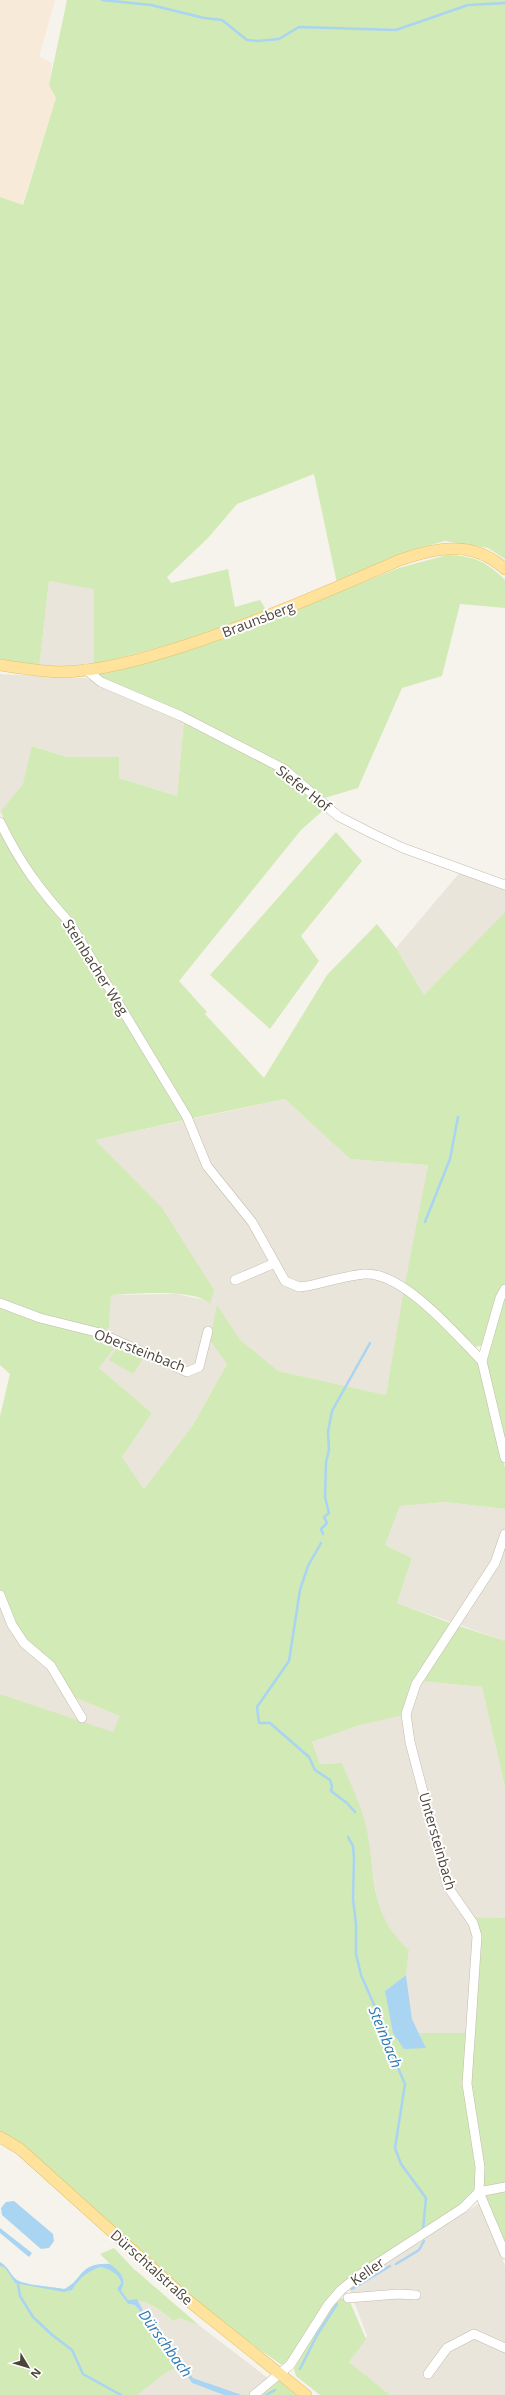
<svg xmlns="http://www.w3.org/2000/svg" width="505" height="2395" viewBox="0 0 505 2395" font-family="'Open Sans',sans-serif">
<style>
.residential{fill:#eae5da}
.commercial{fill:#f7ead8}
.green{fill:#d2eab5}
.water{fill:#a9d4f2}
.lines{fill:none;stroke-linecap:round;stroke-linejoin:round}
.stream{stroke:#a9d4f2;stroke-width:2.5}
.minor-casing{stroke:#c2bbae;stroke-width:10}
.major-casing{stroke:#e6c16a;stroke-width:12}
.minor{stroke:#fff;stroke-width:9}
.major{stroke:#ffe39c;stroke-width:11}
.labels{text-anchor:middle;dominant-baseline:central;stroke-width:4;stroke-linejoin:round;paint-order:stroke}
.street-label{font-size:14px;fill:#4b4439;stroke:#fff}
.water-label{font-size:15px;font-style:italic;fill:#2e7ab2;stroke:#fff}
</style>
<rect width="100%" height="100%" fill="#f6f3ec"/>
<g class="residential">
<polygon points="49,581 94,588 94,665 39,668"/>
<polygon points="0,674 86,678 184,720 177,796 119,778 119,757 67,757 33,746 23,785 1,811 0,818"/>
<polygon points="462,870 505,887 505,912 424,995 396,948"/>
<polygon points="285,1099 350,1159 428,1165 386,1395 278,1371 227,1364 193,1425 144,1489 122,1457 152,1413 99,1368 120,1340 105,1331 109,1326 111,1295 176,1294 205,1300 127,1174 94,1140"/>
<polygon points="446,1502 505,1509 505,1641 397,1603 412,1558 385,1545 400,1506"/>
<polygon points="0,1600 71,1696 120,1716 114,1733 0,1694"/>
<polygon points="419,1681 482,1687 505,1787 505,1918 471,1917 475,1936 468,2033 419,2033 412,2019 406,1975 409,1950 395,1937 379,1910 365,1826 342,1763 320,1764 312,1742 360,1725 408,1713"/>
<polygon points="481,2202 505,2266 505,2395 390,2395 349,2362 367,2336 349,2288"/>
<polygon points="137,2299 150,2304 174,2321 180,2318 200,2326 269,2379 250,2395 242,2395 193,2378 170,2342 144,2312"/>
<polygon points="179,2362 192,2383 224,2395 137,2395 169,2369 171,2371"/>
</g>
<polygon class="commercial" points="0,0 55,0 39,57 52,63 49,85 56,98 22,205 0,197"/>
<g class="green">
<polygon points="67,0 505,0 505,559 488,548 445,541 412,550 337,583 314,474 237,504 208,538 167,577 171,583 228,569 235,607 260,600 268,613 190,639 94,665 94,589 49,581 39,668 0,660 0,197 23,205 56,98 49,85"/>
<path d="M447 555C474 556 486 561 505 580V608L460 604 442 676 402 688 358 788 321 799 285 768 99 676 98 673 229 636 399 568Z"/>
<polygon points="184,720 283,771 326,808 301,830 179,981 207,1012 205,1014 264,1078 327,975 377,924 396,948 424,995 505,912 505,1285 484,1345 475,1347 405,1284 428,1165 350,1159 285,1099 189,1119 7,832 1,811 23,784 32,746 67,757 119,757 119,778 177,796"/>
<path d="M0 829 69 924 185 1120 95 1140 162 1208 214 1290 210 1304C195 1288 133 1294 111 1295L109 1327 105 1331 81 1327 0 1302Z"/>
<polygon points="336,832 362,861 301,936 319,961 270,1029 210,975"/>
<path d="M404 1290 480 1362 505 1468V1509L446 1502 400 1506 385 1545 412 1558 397 1603 453 1624 403 1715 360 1725 312 1742 320 1764 342 1763C350 1783 361 1805 366 1826 377 1877 367 1911 409 1950L406 1975 385 1991 426 2048 419 2033H468L464 2083 478 2168 475 2189 466 2200 336 2289C316 2312 305 2345 282 2365L198 2307 0 2132V1694L113 1732 120 1716 71 1696 25 1641 0 1592V1416L10 1374 0 1365V1305L119 1342 99 1368 152 1413 122 1457 144 1489 193 1425 227 1364 210 1340 217 1305 240 1340 278 1371 386 1395Z"/>
<polygon points="505,1293 505,1449 485,1361"/>
<polygon points="119,1345 144,1357 133,1374 109,1360"/>
<polygon points="456,1625 505,1641 505,1787 482,1687 419,1681"/>
<polygon points="471,1917 505,1918 505,2186 481,2190 469,2084 479,1934"/>
<polygon points="505,2190 505,2246 484,2194"/>
<path d="M114 2248 134 2269 200 2326 180 2318 174 2321C160 2311 147 2298 128 2300L121 2290 123 2277 100 2254Z"/>
<path d="M0 2266 5 2268 15 2283 72 2290 82 2275 101 2267C111 2270 119 2273 121 2283L117 2289 128 2304 135 2305 179 2362 171 2371 169 2370 137 2395H0Z"/>
<polygon points="342,2298 350,2302 366,2339 349,2362 390,2395 320,2395 296,2376 294,2369 319,2326 338,2299"/>
<polygon points="281,2380 299,2395 258,2395 275,2381"/>
</g>
<g class="water">
<polygon points="406,1975 412,2019 426,2048 404,2049 393,2033 385,1991"/>
<polygon points="14,2201 53,2234 54,2241 49,2248 41,2249 2,2215 1,2208 6,2202"/>
<polygon points="0,2228 32,2253 29,2257 0,2233"/>
<path d="M0 2262C9 2267 10 2275 17 2280 25 2285 54 2287 64 2289 83 2281 78 2262 110 2264 119 2271 128 2278 121 2290L128 2300 137 2299 144 2312 170 2342 193 2378 242 2395H224L192 2383 179 2362 135 2305 128 2304 117 2289 121 2283C119 2273 110 2270 101 2267 85 2273 82 2276 72 2290L64 2292 15 2283 5 2268 0 2266Z"/>
</g>
<g class="lines">
<g class="stream">
<polyline points="102,0 151,5 204,18 222,20 247,40 258,41 279,39 299,27 396,30 468,5 505,3"/>
<polyline points="425,1222 450,1159 458,1117"/>
<polyline points="323,1534 321,1529 327,1523 324,1517 329,1513 325,1497 326,1462 329,1450 328,1432 332,1411 370,1343"/>
<polyline points="321,1543 308,1566 300,1590 289,1661 257,1707 259,1723 270,1723 309,1757 315,1770 330,1780 332,1786 331,1791 347,1803 355,1812"/>
<polyline points="348,1837 353,1846 354,1858 353,1899 356,1924 356,1954 361,1975 375,2007 382,2031 405,2084 395,2148 401,2164 426,2198 423,2229"/>
<polyline points="396,2264 419,2250 424,2241"/>
<polyline points="18,2284 20,2296 33,2317 51,2334 72,2350 83,2374 121,2395"/>
<polyline points="352,2289 390,2266"/>
<polyline points="300,2369 317,2335 337,2304"/>
<polyline points="266,2395 275,2390"/>
</g>
<defs>
<g id="minor">
<polyline points="85,669 101,682 181,716 284,769 338,816 371,833 403,848 505,885"/>
<path d="M0 822C20 863 39 889 70 923L187 1117 207 1166 252 1222 285 1281 299 1287 307 1286C326 1282 345 1276 364 1274 403 1271 456 1335 482 1361"/>
<polyline points="235,1280 275,1263"/>
<polyline points="505,1289 500,1298 482,1361 505,1458"/>
<polyline points="0,1303 40,1318 100,1333 187,1372 199,1367 208,1331"/>
<polyline points="505,1534 495,1563 416,1684 406,1714 410,1742 448,1887 473,1923 477,1936 467,2084 480,2167 479,2192 505,2254"/>
<polyline points="0,1595 12,1625 24,1643 51,1666 82,1718"/>
<polyline points="348,2298 398,2294 416,2295"/>
<polyline points="428,2374 447,2348 474,2334 505,2348"/>
<polyline points="254,2395 290,2365 328,2305 341,2290 361,2274 463,2208 479,2192 505,2187"/>
</g>
<g id="major">
<path d="M0 665C19 668 38 671 57 672 101 672 146 658 187 645 260 621 330 590 400 560 437 547 473 540 505 569"/>
<polyline points="0,2137 20,2149 190,2302 306,2395"/>
</g>
</defs>
<use href="#minor" class="minor-casing"/>
<use href="#major" class="major-casing"/>
<use href="#minor" class="minor"/>
<use href="#major" class="major"/>
</g>
<g class="labels">
<g class="street-label">
<text transform="translate(258 619) rotate(-21)">Braunsberg</text>
<text transform="translate(304 788) rotate(38)">Siefer Hof</text>
<text transform="translate(96 967) rotate(58)">Steinbacher Weg</text>
<text transform="translate(140 1350) rotate(21)">Obersteinbach</text>
<text transform="translate(438 1841) rotate(74)">Untersteinbach</text>
<text transform="translate(152 2267) rotate(42)">Dürschtalstraße</text>
<text transform="translate(367 2271) rotate(-35)">Keller</text>
</g>
<g class="water-label">
<text transform="translate(386 2037) rotate(68)">Steinbach</text>
<text transform="translate(166 2343) rotate(54)">Dürschbach</text>
</g>
</g>
<g transform="translate(28 2367) rotate(128)" stroke="#ffffff" stroke-width="3" paint-order="stroke">
<path d="M0-3L7 15L0 10L-7 15Z" fill="#4b4439"/>
<text y="-6" font-size="11" font-weight="bold" text-anchor="middle" fill="#4b4439">N</text>
</g>
</svg>
